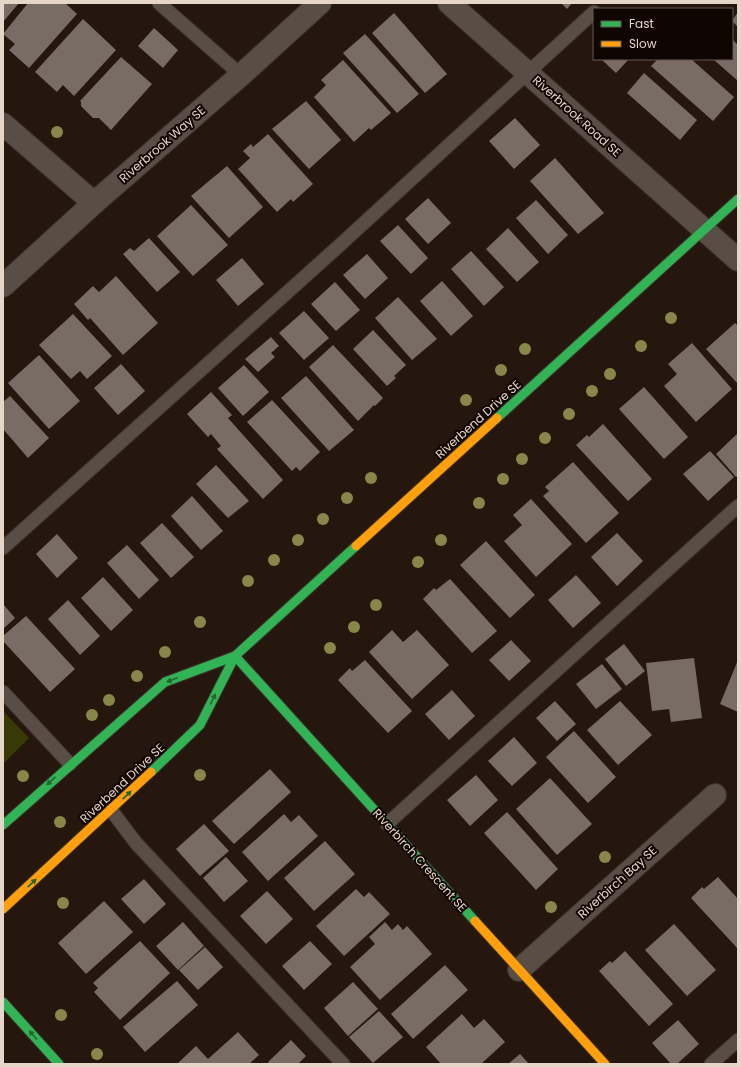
<svg xmlns="http://www.w3.org/2000/svg" width="741" height="1067" viewBox="0 0 741 1067" font-family="Poppins,sans-serif">
<style>
.green{fill:#393905}
.building{fill:#796c64}
.lines{fill:none;stroke-linecap:round;stroke-linejoin:round}
.lane-casing{stroke:#3e332c;stroke-width:15}
.street-casing{stroke:#3e332c;stroke-width:24}
.fast-casing{stroke:#3e332c;stroke-width:11}
.slow-casing{stroke:#3e332c;stroke-width:11}
.lane{stroke:#594e46;stroke-width:13}
.street{stroke:#594e46;stroke-width:22}
.fast{stroke:#30b455;stroke-width:9}
.slow{stroke:#ff9f0a;stroke-width:9}
.tree{fill:#89864a}
.oneway{fill:#21652f}
.labels{text-anchor:middle;dominant-baseline:central;stroke-width:4;stroke-linejoin:round;paint-order:stroke}
.street-label{font-size:12px;fill:#e6d5c9;stroke:#0f0501}
</style>
<rect width="100%" height="100%" fill="#25170e"/>
<polygon class="green" points="3,711 29,738 3,764"/>
<g class="building">
<polygon points="3,3 19,3 3,22"/>
<polygon points="28,3 65,3 77,14 29,68 9,50 15,44 3,34"/>
<polygon points="561,3 572,3 567,9"/>
<polygon points="738,12 738,27 732,21"/>
<polygon points="394,13 447,74 425,93 372,33"/>
<polygon points="83,19 116,50 74,96 63,85 57,92 35,72"/>
<polygon points="154,28 178,50 163,68 138,46"/>
<polygon points="365,34 419,94 397,113 343,53"/>
<polygon points="732,39 738,45 738,81 713,59 732,59"/>
<polygon points="121,57 152,84 111,130 99,118 93,118 81,106 81,102 80,101"/>
<polygon points="601,59 629,59 616,73"/>
<polygon points="658,59 691,59 734,97 713,121 651,66"/>
<polygon points="343,60 391,113 371,130 369,128 354,142 314,97 326,85 321,80"/>
<polygon points="644,73 697,120 680,140 627,93"/>
<polygon points="306,101 341,140 309,169 272,129"/>
<polygon points="515,118 540,145 514,169 489,141"/>
<polygon points="268,134 313,184 293,202 291,199 277,212 238,169 250,158 243,151 251,144 253,147"/>
<polygon points="555,158 604,213 578,234 530,181"/>
<polygon points="227,166 263,207 229,238 191,196"/>
<polygon points="428,198 451,223 428,244 405,219"/>
<polygon points="536,200 568,235 548,254 516,218"/>
<polygon points="191,205 228,245 193,276 157,236"/>
<polygon points="398,225 428,258 411,274 380,241"/>
<polygon points="508,228 539,262 517,282 486,249"/>
<polygon points="149,238 180,272 157,292 123,254 130,248 134,251"/>
<polygon points="471,251 504,287 484,306 451,269"/>
<polygon points="367,254 388,278 365,299 343,275"/>
<polygon points="242,258 264,284 238,306 216,280"/>
<polygon points="116,276 158,323 123,355 90,318 88,320 74,304 93,286 99,292"/>
<polygon points="442,281 473,316 451,336 420,301"/>
<polygon points="335,282 360,310 336,331 311,304"/>
<polygon points="398,297 437,339 412,360 375,318"/>
<polygon points="304,311 329,338 304,360 279,333"/>
<polygon points="73,314 112,356 87,379 80,371 71,379 39,345"/>
<polygon points="735,323 738,326 738,384 706,349"/>
<polygon points="373,330 406,365 394,376 396,378 387,386 353,349"/>
<polygon points="271,337 279,346 271,353 275,357 258,372 245,359"/>
<polygon points="692,343 732,389 696,422 664,386 677,374 668,364"/>
<polygon points="333,345 383,398 375,406 374,405 358,421 309,367"/>
<polygon points="39,355 80,401 49,429 8,383"/>
<polygon points="121,364 145,391 118,415 94,388"/>
<polygon points="244,365 269,392 243,416 218,388"/>
<polygon points="306,376 354,430 329,451 281,398"/>
<polygon points="644,387 688,437 664,459 619,409"/>
<polygon points="211,392 232,415 228,418 283,480 263,499 217,449 221,446 211,434 208,437 187,414"/>
<polygon points="10,396 49,438 28,458 3,429 3,402"/>
<polygon points="272,400 320,452 300,471 296,467 292,471 247,422"/>
<polygon points="603,424 652,479 628,501 576,445 587,435 589,437"/>
<polygon points="738,433 738,476 736,477 716,454"/>
<polygon points="710,451 734,477 708,501 683,474"/>
<polygon points="573,462 619,513 586,543 543,496 549,491 545,487"/>
<polygon points="216,465 249,501 228,518 196,484"/>
<polygon points="192,496 223,531 201,550 171,516"/>
<polygon points="531,499 572,544 536,577 504,541 522,525 513,515"/>
<polygon points="162,523 194,557 171,578 140,543"/>
<polygon points="617,533 643,561 617,586 591,557"/>
<polygon points="57,534 78,558 57,578 36,554"/>
<polygon points="486,541 535,595 510,618 460,565"/>
<polygon points="127,545 159,580 139,599 107,563"/>
<polygon points="576,575 601,603 573,628 548,600"/>
<polygon points="103,577 133,610 111,631 81,598"/>
<polygon points="450,579 497,631 472,653 423,599 434,588 436,590"/>
<polygon points="68,600 100,636 80,655 48,619"/>
<polygon points="3,604 15,618 3,629"/>
<polygon points="26,616 75,669 50,692 3,641 3,636"/>
<polygon points="392,630 403,642 417,630 449,665 412,699 369,652"/>
<polygon points="511,640 531,661 509,681 489,660"/>
<polygon points="624,644 645,671 626,686 605,659"/>
<polygon points="694,658 702,718 671,722 669,709 652,711 646,663"/>
<polygon points="365,660 412,711 388,733 338,680 350,668 352,671"/>
<polygon points="738,660 738,712 720,704"/>
<polygon points="602,664 622,689 596,709 576,684"/>
<polygon points="452,690 475,716 449,740 425,714"/>
<polygon points="555,701 576,724 557,741 536,718"/>
<polygon points="620,701 652,735 618,765 587,730"/>
<polygon points="574,731 616,777 588,803 546,757"/>
<polygon points="514,737 537,763 512,786 488,761"/>
<polygon points="270,769 291,792 234,844 212,821"/>
<polygon points="476,775 498,800 470,826 447,800"/>
<polygon points="550,778 592,824 557,855 516,809"/>
<polygon points="507,812 558,869 536,890 484,833"/>
<polygon points="284,814 291,822 299,815 318,836 268,881 242,852"/>
<polygon points="204,824 229,851 200,876 176,849"/>
<polygon points="325,841 355,874 314,911 284,878"/>
<polygon points="226,857 248,881 224,902 203,878"/>
<polygon points="718,877 738,899 738,949 691,898 702,887 704,889"/>
<polygon points="144,879 166,904 144,924 121,899"/>
<polygon points="356,889 364,897 369,892 390,914 344,956 316,926"/>
<polygon points="267,891 293,919 266,944 240,916"/>
<polygon points="104,901 133,932 86,974 58,943"/>
<polygon points="183,922 204,946 178,970 156,946"/>
<polygon points="385,922 392,930 398,924 403,930 407,926 432,954 380,1000 350,967 375,944 369,937"/>
<polygon points="674,924 716,970 687,996 645,950"/>
<polygon points="140,941 170,973 120,1020 94,992 98,988 93,983"/>
<polygon points="310,941 332,964 304,990 282,966"/>
<polygon points="205,947 223,967 198,990 179,970"/>
<polygon points="625,951 673,1004 649,1026 599,971 610,961 612,963"/>
<polygon points="445,965 468,990 413,1039 391,1014"/>
<polygon points="177,981 198,1005 145,1052 123,1027"/>
<polygon points="353,982 378,1009 348,1036 324,1008"/>
<polygon points="379,1011 403,1037 373,1063 349,1037"/>
<polygon points="462,1014 474,1028 484,1019 505,1042 481,1064 441,1064 426,1047"/>
<polygon points="678,1020 699,1044 677,1064 671,1064 652,1043"/>
<polygon points="238,1032 259,1055 249,1064 177,1064 196,1046 208,1059"/>
<polygon points="291,1040 306,1056 298,1064 270,1064 268,1062"/>
<polygon points="520,1054 529,1064 508,1064"/>
</g>
<g class="lines">
<defs>
<g id="lane">
<polyline points="159,3 241,75"/>
<polyline points="3,548 341,244 594,12"/>
<polyline points="3,692 70,764"/>
<polyline points="111,810 136,843 343,1064"/>
<polyline points="387,824 738,506"/>
<polyline points="711,1064 738,1040"/>
</g>
<g id="street">
<polyline points="449,3 738,260"/>
<polyline points="3,124 94,203 241,75 320,3"/>
<polyline points="3,286 94,203"/>
<polyline points="519,970 715,795"/>
</g>
<g id="fast">
<polyline points="497,418 738,199"/>
<polyline points="235,656 475,921"/>
<polyline points="151,772 200,725 235,656 356,546"/>
<polyline points="3,825 165,682 235,656"/>
<polyline points="3,1002 59,1064"/>
</g>
<g id="slow">
<polyline points="356,546 497,418"/>
<polyline points="3,909 151,772"/>
<polyline points="475,921 605,1064"/>
</g>
</defs>
<use href="#lane" class="lane-casing"/>
<use href="#street" class="street-casing"/>
<use href="#fast" class="fast-casing"/>
<use href="#slow" class="slow-casing"/>
<use href="#lane" class="lane"/>
<use href="#street" class="street"/>
<use href="#fast" class="fast"/>
<use href="#slow" class="slow"/>
</g>
<g class="tree">
<circle cx="57" cy="132" r="6"/>
<circle cx="671" cy="318" r="6"/>
<circle cx="641" cy="346" r="6"/>
<circle cx="525" cy="349" r="6"/>
<circle cx="501" cy="370" r="6"/>
<circle cx="610" cy="374" r="6"/>
<circle cx="592" cy="391" r="6"/>
<circle cx="466" cy="400" r="6"/>
<circle cx="569" cy="414" r="6"/>
<circle cx="545" cy="438" r="6"/>
<circle cx="522" cy="459" r="6"/>
<circle cx="371" cy="478" r="6"/>
<circle cx="503" cy="479" r="6"/>
<circle cx="347" cy="498" r="6"/>
<circle cx="479" cy="503" r="6"/>
<circle cx="323" cy="519" r="6"/>
<circle cx="298" cy="540" r="6"/>
<circle cx="441" cy="540" r="6"/>
<circle cx="274" cy="560" r="6"/>
<circle cx="418" cy="562" r="6"/>
<circle cx="248" cy="581" r="6"/>
<circle cx="376" cy="605" r="6"/>
<circle cx="200" cy="622" r="6"/>
<circle cx="354" cy="627" r="6"/>
<circle cx="330" cy="648" r="6"/>
<circle cx="165" cy="652" r="6"/>
<circle cx="137" cy="676" r="6"/>
<circle cx="109" cy="700" r="6"/>
<circle cx="92" cy="715" r="6"/>
<circle cx="200" cy="775" r="6"/>
<circle cx="23" cy="776" r="6"/>
<circle cx="60" cy="822" r="6"/>
<circle cx="605" cy="857" r="6"/>
<circle cx="63" cy="903" r="6"/>
<circle cx="551" cy="907" r="6"/>
<circle cx="61" cy="1015" r="6"/>
<circle cx="97" cy="1054" r="6"/>
</g>
<defs><path id="oneway-solid" d="M-6-.8H1V-3.2L6.5 0L1 3.2V.8H-6Z"/></defs>
<g class="oneway">
<use href="#oneway-solid" transform="translate(172 680) rotate(159)"/>
<use href="#oneway-solid" transform="translate(213 699) rotate(-63)"/>
<use href="#oneway-solid" transform="translate(51 781) rotate(137)"/>
<use href="#oneway-solid" transform="translate(127 795) rotate(-44)"/>
<use href="#oneway-solid" transform="translate(32 883) rotate(-43)"/>
<use href="#oneway-solid" transform="translate(33 1035) rotate(-132)"/>
</g>
<g class="labels">
<g class="street-label">
<text transform="translate(577 116) rotate(42)">Riverbrook Road SE</text>
<text transform="translate(162 144) rotate(-41)">Riverbrook Way SE</text>
<text transform="translate(478 419) rotate(-42)">Riverbend Drive SE</text>
<text transform="translate(122 783) rotate(-43)">Riverbend Drive SE</text>
<text transform="translate(420 860) rotate(48)">Riverbirch Crescent SE</text>
<text transform="translate(617 882) rotate(-42)">Riverbirch Bay SE</text>
</g>
</g>
<rect width="741" height="1067" fill="none" stroke="#e6d5c9" stroke-width="8"/>
<rect x="593" y="8" width="140" height="52" fill="#0f0501" stroke="#655851"/>
<rect x="601" y="21" width="20" height="6" fill="#30b455" stroke="#655851"/>
<text x="629" y="28" font-size="12" fill="#e6d5c9">Fast</text>
<rect x="601" y="41" width="20" height="6" fill="#ff9f0a" stroke="#655851"/>
<text x="629" y="48" font-size="12" fill="#e6d5c9">Slow</text>
</svg>
